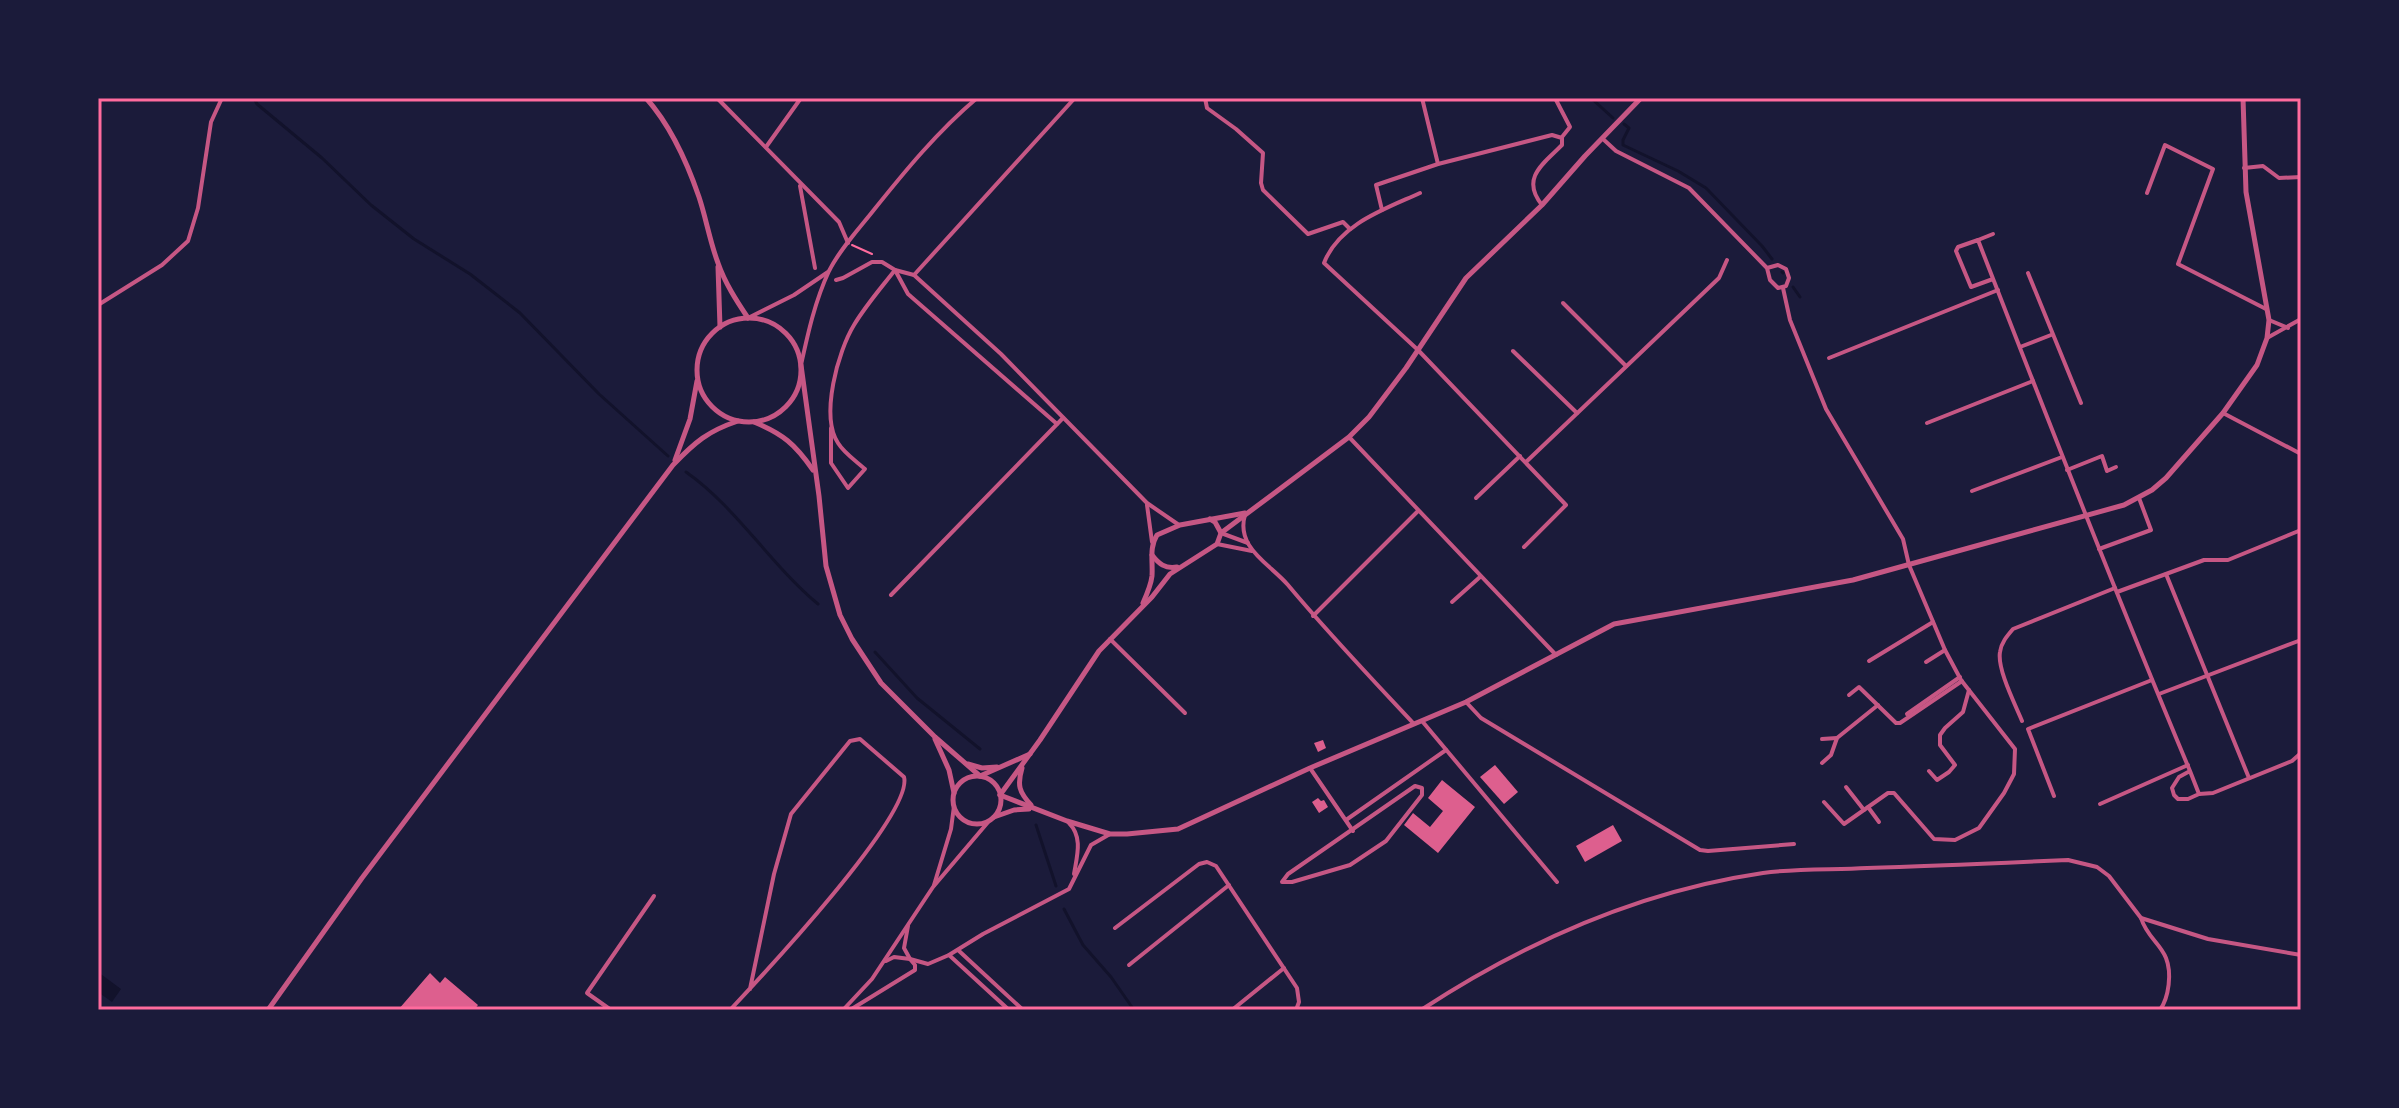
<svg xmlns="http://www.w3.org/2000/svg" width="2399" height="1108" viewBox="0 0 2399 1108" font-family="Rubik,sans-serif">
<style>
.water{fill:#12122b}
.lines{fill:none;stroke-linecap:round;stroke-linejoin:round}
.stream{stroke:#12122b;stroke-width:3}
.building{fill:#dd5f8e}
.path{stroke:#ff6b9d;stroke-width:2}
.minor{stroke:#c65784;stroke-width:4}
.tertiary{stroke:#c65784;stroke-width:5}
.neatline{fill:none;stroke:#ff6b9d;stroke-width:3}
</style>
<rect width="100%" height="100%" fill="#1b1b3a"/>
<polygon class="water" points="98,972 121,989 112,1002 98,992"/>
<g class="lines">
<g class="stream">
<polyline points="254,98 257,104 322,158 371,205 414,239 470,274 520,313 599,394 668,456"/>
<polyline points="1591,98 1613,118"/>
<polyline points="1624,124 1629,128 1623,140 1623,145 1678,171 1706,188 1762,246 1772,259"/>
<polyline points="1782,272 1783,273"/>
<polyline points="1793,287 1800,297"/>
<path d="M686 472C735 506 771 565 818 604"/>
<polyline points="875,652 917,698 980,749"/>
<polyline points="1036,825 1056,886"/>
<polyline points="1064,909 1083,945 1111,977 1134,1010"/>
</g>
</g>
<g class="building">
<polygon points="1323,740 1326,748 1318,752 1314,743"/>
<polygon points="1495,765 1518,792 1504,804 1480,777"/>
<polygon points="1442,780 1475,807 1438,853 1404,825 1413,813 1430,827 1443,811 1428,798"/>
<polygon points="1318,798 1321,801 1324,800 1328,807 1319,813 1312,802"/>
<polygon points="1613,825 1622,841 1585,862 1576,846"/>
<polygon points="430,973 440,983 445,977 478,1005 474,1010 398,1010"/>
</g>
<g class="lines">
<polyline class="path" points="852,245 872,254"/>
<g class="minor">
<polyline points="717,98 839,222 848,243"/>
<polyline points="1205,98 1207,108 1236,129 1263,153 1261,183 1263,190 1308,234 1343,222 1350,229"/>
<polyline points="1422,98 1438,164"/>
<polyline points="1555,98 1570,127 1562,137"/>
<polyline points="1603,139 1616,151 1689,188 1767,268 1770,280 1778,288 1786,286 1789,278 1786,269 1778,265 1767,268"/>
<polyline points="766,147 801,98"/>
<polyline points="2244,168 2263,166 2279,178 2301,177"/>
<polyline points="800,186 815,268"/>
<path d="M1420 193C1385 209 1339 224 1324 263L1418 350 1566 505 1524 547"/>
<polyline points="2147,193 2165,145 2213,169 2178,264 2266,309"/>
<path d="M1382 210 1376 185 1438 164 1552 135 1562 138V145C1544 163 1520 178 1542 205"/>
<polyline points="1978,240 1993,234"/>
<polyline points="895,270 908,294 1057,424"/>
<polyline points="2028,273 2081,403"/>
<polyline points="914,275 1073,100"/>
<path d="M1993 279 1971 287 1956 251 1958 247 1978 240C2047 418 2116 595 2190 771L2179 777 2172 788 2174 795 2178 799H2188L2199 794 2190 771"/>
<polyline points="836,280 843,278 872,262 882,262 895,270 914,275 1001,354 1147,503 1179,525"/>
<polyline points="1783,288 1790,320 1826,409 1903,539 1909,565 1945,650 1961,680 2015,749 2014,774 2004,793 1979,828 1955,840 1934,839 1894,793 1888,793 1844,824 1824,802"/>
<polyline points="1563,303 1626,366"/>
<polyline points="98,305 162,265 188,241 198,208 211,122 222,98"/>
<polyline points="748,318 794,295 828,272"/>
<polyline points="2269,320 2288,328"/>
<polyline points="2267,338 2301,319"/>
<polyline points="2020,347 2051,335"/>
<polyline points="1513,351 1577,413"/>
<polyline points="1829,358 1998,290"/>
<path d="M801 365C808 333 815 301 829 271 840 249 858 230 873 211 905 171 937 132 977 98"/>
<polyline points="2223,413 2301,454"/>
<polyline points="1927,423 2033,381"/>
<path d="M831 428V463L848 488 865 469C856 461 844 453 838 443 820 416 838 351 854 325 866 305 881 288 895 270"/>
<polyline points="1349,437 1556,655"/>
<polyline points="1526,462 1719,278 1727,260"/>
<polyline points="2067,470 2102,456 2107,471 2116,467"/>
<polyline points="1972,491 2062,457"/>
<polyline points="1476,498 1520,456"/>
<polyline points="1147,505 1152,542"/>
<path d="M1245 515C1242 525 1243 535 1249 545 1258 560 1276 571 1288 585 1328 633 1371 678 1414 724"/>
<polyline points="1221,533 1248,543"/>
<polyline points="1217,544 1252,551"/>
<polyline points="2099,549 2151,530 2139,498"/>
<polyline points="2166,574 2249,778"/>
<polyline points="2117,592 2204,560 2228,560 2301,530"/>
<polyline points="891,595 1063,418"/>
<polyline points="1452,602 1480,577"/>
<polyline points="1313,616 1418,511"/>
<polyline points="1110,639 1185,713"/>
<polyline points="1869,661 1933,622"/>
<polyline points="1926,662 1945,650"/>
<polyline points="2159,694 2301,640"/>
<polyline points="1849,695 1859,687 1896,723 1900,723 1962,681"/>
<polyline points="1466,702 1481,718 1700,850 1708,851 1794,844"/>
<polyline points="1907,714 1960,677"/>
<polyline points="1422,721 1557,882"/>
<path d="M2022 721C2015 704 1997 669 2000 652 2001 643 2007 636 2013 629L2115 588"/>
<polyline points="1822,739 1837,738"/>
<polyline points="1822,763 1831,755 1837,738 1878,705"/>
<polyline points="1310,768 1353,831"/>
<polyline points="1929,771 1937,780 1949,772 1955,765 1940,745 1940,735 1945,728 1963,712 1969,690"/>
<polygon points="1415,786 1422,788 1422,795 1386,841 1350,865 1292,882 1282,882 1288,874"/>
<polyline points="1846,787 1864,810"/>
<polyline points="2199,794 2213,793 2292,761 2301,753"/>
<polyline points="2054,796 2028,729 2152,680"/>
<polyline points="2100,804 2188,765"/>
<polyline points="1868,807 1879,822"/>
<polyline points="1346,820 1446,750"/>
<path d="M1069 823C1083 837 1077 856 1074 874"/>
<polyline points="934,885 951,829 954,806"/>
<path d="M2141 918C2147 937 2160 943 2166 958 2172 973 2169 997 2160 1010"/>
<polyline points="908,926 904,948 910,959 928,964 949,955 983,934 1069,889 1091,845 1110,834"/>
<polyline points="1115,928 1199,864 1207,862 1216,866 1297,988 1299,1002 1296,1010"/>
<polyline points="958,950 1023,1010"/>
<polyline points="949,955 1009,1010"/>
<polyline points="1129,965 1229,885"/>
<polyline points="611,1010 587,993 654,896"/>
<path d="M730 1010C761 977 914 814 904 777L860 739 850 741 791 814 774 874 750 989"/>
<polyline points="843,1010 872,979 933,887 989,821"/>
<polyline points="850,1010 915,970 915,965 910,959 894,957 886,961"/>
<polyline points="1232,1010 1284,968"/>
<path d="M1421 1010C1525 942 1640 891 1763 873 1797 868 1833 870 1867 868 1934 866 2001 863 2068 860L2097 867 2109 876 2141 918 2208 939 2301 955"/>
</g>
<g class="tertiary">
<path d="M646 98C671 126 687 162 699 197 706 218 710 242 718 263 725 283 736 300 748 318"/>
<polyline points="718,267 720,327"/>
<circle cx="749" cy="370" r="52"/>
<polyline points="801,365 819,496 826,566 840,615 852,639 881,683 935,737 980,776 1030,754"/>
<path d="M754 422C783 434 795 444 813 470"/>
<polyline points="675,460 690,419 697,381"/>
<polyline points="1210,519 1215,522 1221,533"/>
<path d="M1152 555C1159 564 1165 569 1177 567"/>
<path d="M1143 603C1147 594 1151 585 1152 576 1153 561 1149 548 1157 535L1180 525 1245 513"/>
<polyline points="935,739 949,770 954,793"/>
<polyline points="968,764 982,768 997,767"/>
<path d="M1022 768C1017 785 1019 792 1031 805"/>
<circle cx="977" cy="800" r="24"/>
<polyline points="1000,795 1067,821 1110,834 1127,834 1178,829 1310,768 1466,702 1614,624 1853,580 2124,505 2152,490 2166,478 2223,413 2257,365 2267,338 2269,320 2246,192 2243,98"/>
<polyline points="1000,795 1040,740 1099,651 1152,597 1170,574 1217,544 1221,533 1349,437 1369,417 1406,368 1466,278 1542,205 1585,156 1641,98"/>
<polyline points="994,817 1014,810 1029,809"/>
<path d="M268 1010 362 878 673 465C695 442 708 431 738 421"/>
</g>
</g>
<rect width="2399" height="1108" fill="none" stroke="#1b1b3a" stroke-width="200"/>
<rect x="100" y="100" width="2199" height="908" class="neatline"/>
</svg>
